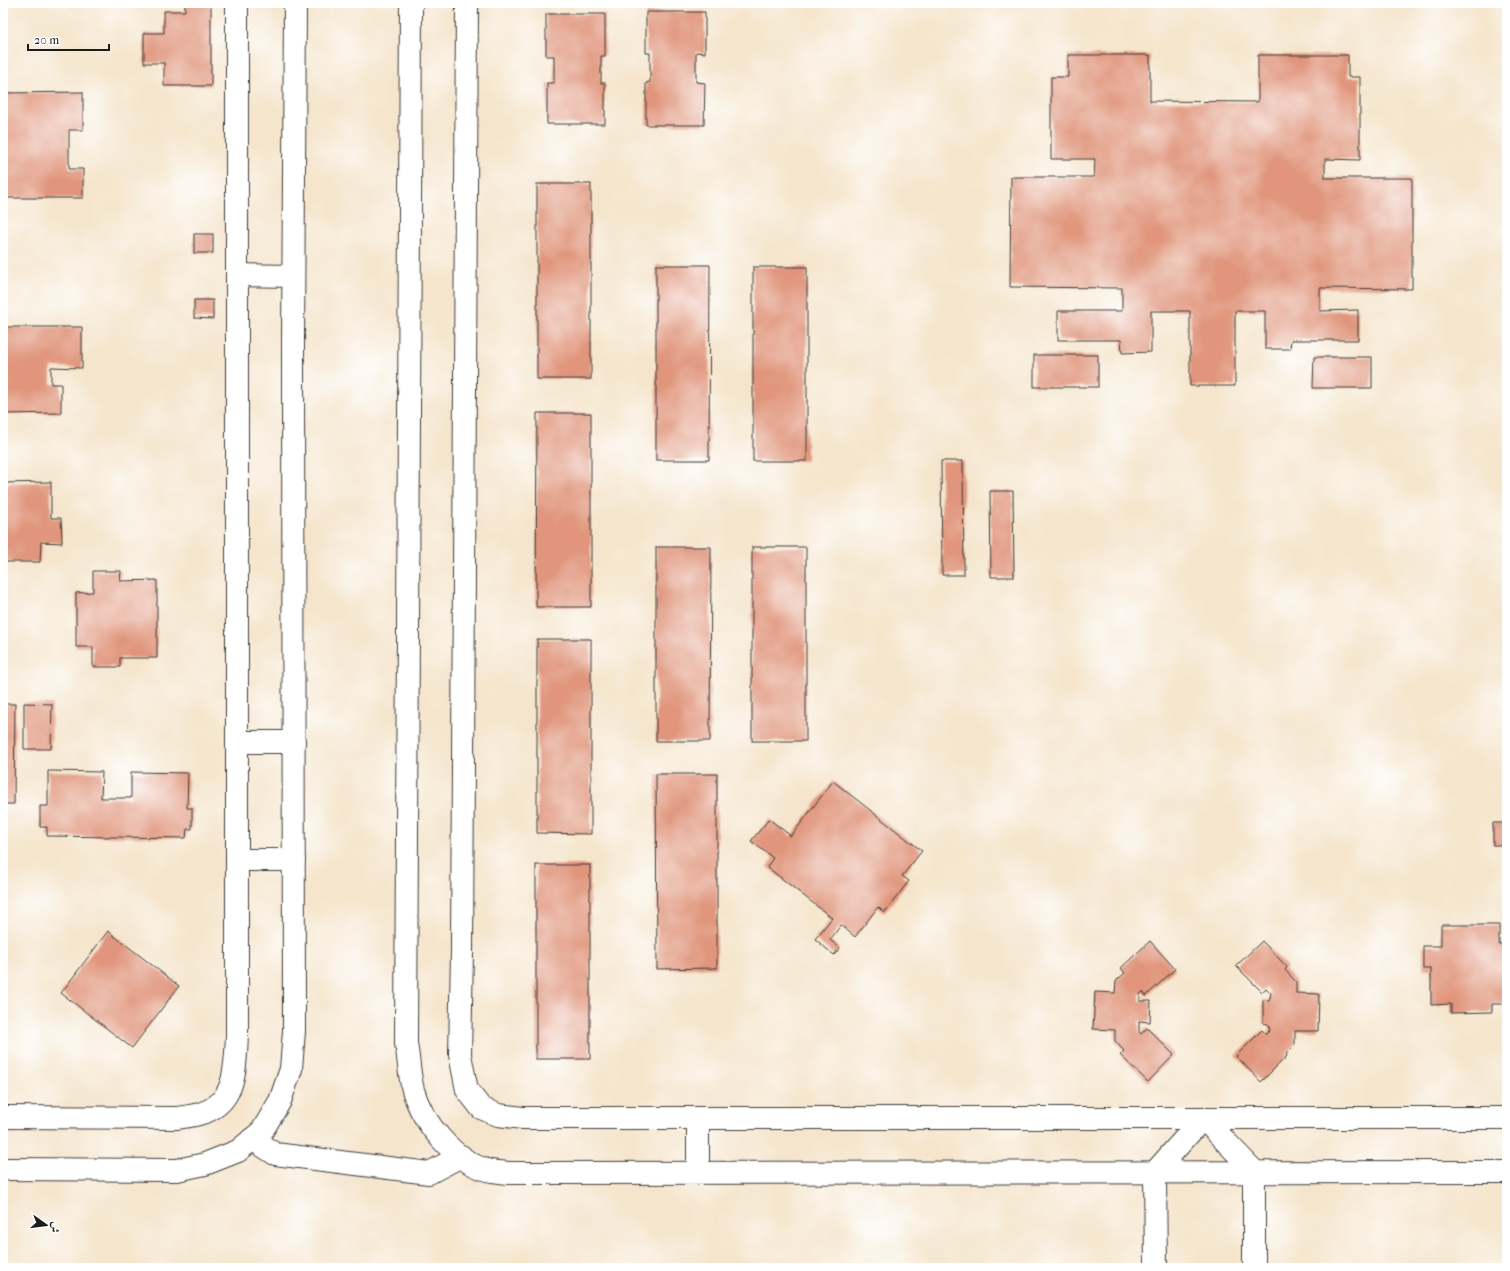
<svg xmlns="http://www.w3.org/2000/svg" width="1510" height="1271" viewBox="0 0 1510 1271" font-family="'IM FELL French Canon',Amiri,serif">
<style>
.building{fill:#e0957b}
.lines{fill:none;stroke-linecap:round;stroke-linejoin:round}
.minor-casing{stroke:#3d3a36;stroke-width:24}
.minor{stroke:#fff;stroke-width:22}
</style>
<rect width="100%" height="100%" fill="#fff"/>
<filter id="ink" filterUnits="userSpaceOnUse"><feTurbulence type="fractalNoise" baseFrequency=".025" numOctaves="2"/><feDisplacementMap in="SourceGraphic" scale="8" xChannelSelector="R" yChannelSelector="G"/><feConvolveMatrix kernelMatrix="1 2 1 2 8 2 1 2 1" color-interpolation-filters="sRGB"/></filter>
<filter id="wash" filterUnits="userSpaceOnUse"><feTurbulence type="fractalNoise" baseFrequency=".012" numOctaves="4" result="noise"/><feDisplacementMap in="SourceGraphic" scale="16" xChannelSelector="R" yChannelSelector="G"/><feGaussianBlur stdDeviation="0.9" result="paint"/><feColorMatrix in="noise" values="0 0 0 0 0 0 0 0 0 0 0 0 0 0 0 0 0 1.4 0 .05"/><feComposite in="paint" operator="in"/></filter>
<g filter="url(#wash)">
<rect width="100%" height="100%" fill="#f5e5cc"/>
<g id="blocks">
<g class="building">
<polygon points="185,3 211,3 211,86 164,86 164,63 144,63 144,33 164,33 164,11 185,11"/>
<polygon points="646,12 705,12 705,53 696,52 696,82 705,83 704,125 646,125 646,83 650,82 650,53 646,53"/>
<polygon points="546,14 605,14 605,56 601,56 601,83 605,83 605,124 547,124 547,83 554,83 554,56 546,56"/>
<polygon points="1068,55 1150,55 1150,101 1258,102 1258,55 1348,55 1348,77 1360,77 1360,160 1325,159 1325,178 1412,178 1412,289 1320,288 1320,311 1358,310 1358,340 1291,340 1290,349 1265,349 1265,311 1235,311 1235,386 1190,386 1190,311 1151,311 1151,352 1122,353 1121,340 1058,340 1058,311 1122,311 1122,288 1010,287 1011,177 1094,177 1095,159 1051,159 1051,77 1068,77"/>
<polygon points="83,92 83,130 69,130 69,169 83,169 83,198 3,198 3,93"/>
<rect x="537" y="184" width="54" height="195"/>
<rect x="194" y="234" width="19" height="19"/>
<polygon points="656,265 710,265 709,460 656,460"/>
<rect x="753" y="267" width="54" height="194"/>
<polygon points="194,300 213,300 213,319 194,318"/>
<polygon points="3,327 82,327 82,368 51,367 51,384 61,384 61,413 3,414"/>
<rect x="1034" y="355" width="64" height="32"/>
<polygon points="1314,357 1372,357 1372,388 1313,388"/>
<polygon points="537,413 591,413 591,607 536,607"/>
<polygon points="941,461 963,461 964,575 942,575"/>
<polygon points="51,482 51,518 61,518 62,543 41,542 40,562 3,562 3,483"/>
<polygon points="990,491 1013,491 1014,577 991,577"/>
<polygon points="656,547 711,547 710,741 656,741"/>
<rect x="752" y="547" width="54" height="194"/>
<polygon points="93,571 121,571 120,581 157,580 157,658 120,658 120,667 93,667 93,647 76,647 76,593 93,592"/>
<polygon points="537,639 591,639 591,834 537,833"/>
<polygon points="24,703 52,704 51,749 24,749"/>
<polygon points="3,704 15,704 14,804 3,804"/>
<polygon points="48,771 102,772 101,798 131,798 131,772 188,773 187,808 192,808 192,829 187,829 186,838 47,836 47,827 40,827 40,806 48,806"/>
<polygon points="656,774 717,774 717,968 657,969"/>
<polygon points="833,781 922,851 902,876 909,881 884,913 878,907 855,937 841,925 830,940 840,948 834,955 815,939 832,918 767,867 773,858 751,841 769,819 791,836"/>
<polygon points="1505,788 1507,788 1507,845 1493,845 1493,823 1505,823"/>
<rect x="536" y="865" width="54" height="194"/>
<polygon points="1441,925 1499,925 1499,945 1507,945 1507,1004 1492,1004 1492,1012 1451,1013 1451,1004 1431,1005 1431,969 1423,969 1423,946 1441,946"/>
<polygon points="108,931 179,986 132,1048 61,993"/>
<polygon points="1150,941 1175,969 1146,996 1143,992 1140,994 1140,1001 1151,1001 1150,1022 1139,1021 1139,1032 1141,1034 1147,1028 1174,1055 1148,1082 1120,1055 1124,1051 1115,1041 1115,1030 1093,1029 1095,992 1115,993 1116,981 1125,973 1121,968"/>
<polygon points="1262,941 1287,967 1285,970 1296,982 1296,993 1319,994 1318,1031 1295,1031 1295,1045 1286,1054 1287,1056 1261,1082 1236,1056 1262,1030 1266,1034 1270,1030 1268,1024 1263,1023 1263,1000 1269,1001 1271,993 1266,988 1262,992 1236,966"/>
</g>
</g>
</g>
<g filter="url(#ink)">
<use href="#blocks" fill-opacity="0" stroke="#3d3a36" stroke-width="1"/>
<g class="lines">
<defs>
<g id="minor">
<path d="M411 3 406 1044C409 1059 409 1075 413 1090 422 1122 454 1161 487 1170 494 1172 502 1172 509 1173L1507 1172"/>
<polyline points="467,3 462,952 460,1055 467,1090 481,1108 498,1115 523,1118 1507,1118"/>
<polyline points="237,275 293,276"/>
<polyline points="237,742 294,742"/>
<polyline points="237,860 294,860"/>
<path d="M3 1117 177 1118C184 1117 192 1116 199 1114 237 1104 235 1067 237 1035V3"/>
<polyline points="252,1139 275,1154 429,1173 461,1156"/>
<polyline points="3,1169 177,1170 205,1164 238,1151 262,1131 280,1101 291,1069 294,1031 293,346 295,3"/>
<polyline points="698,1172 698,1118"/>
<polyline points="1156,1268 1155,1172 1203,1118 1254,1171 1254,1268"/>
</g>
</defs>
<use href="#minor" class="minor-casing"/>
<use href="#minor" class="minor"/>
</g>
</g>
<rect width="1510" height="1271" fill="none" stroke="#fff" stroke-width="16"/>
<g transform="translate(46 1225) rotate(104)" stroke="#ffffff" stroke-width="3" paint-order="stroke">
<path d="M0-3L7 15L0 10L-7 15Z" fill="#1c1c1c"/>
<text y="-6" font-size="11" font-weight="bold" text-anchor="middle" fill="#1c1c1c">ش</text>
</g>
<path d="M28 44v6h81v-6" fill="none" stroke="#1c1c1c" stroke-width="2"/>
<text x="34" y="44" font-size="12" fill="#1c1c1c" stroke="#ffffff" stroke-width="3" paint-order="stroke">20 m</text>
</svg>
